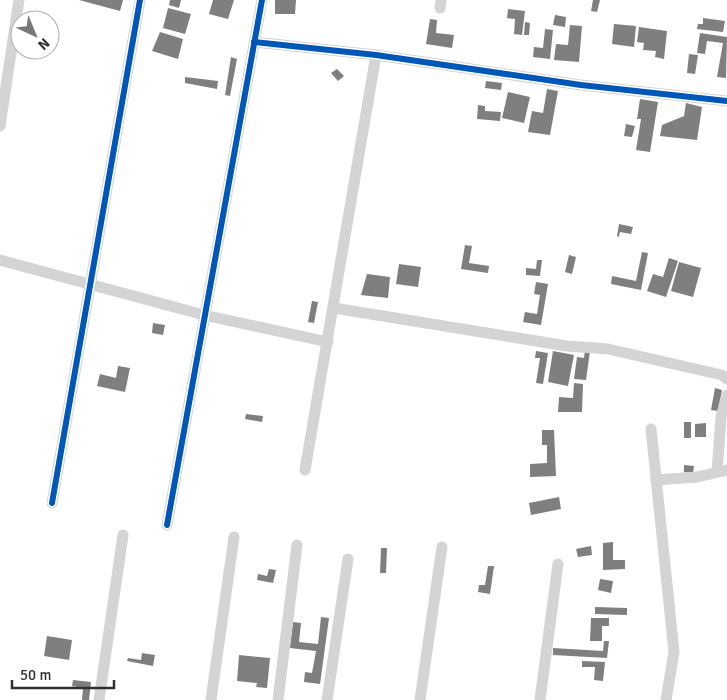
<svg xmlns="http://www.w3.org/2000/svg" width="727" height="700" viewBox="0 0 727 700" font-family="Signika,sans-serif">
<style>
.building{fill:#7f7f7f}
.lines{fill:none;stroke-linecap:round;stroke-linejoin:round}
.minor{stroke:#d4d4d4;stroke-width:11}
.cycleway-casing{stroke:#fff;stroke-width:9}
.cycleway{stroke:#0057b8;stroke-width:6}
</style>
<rect width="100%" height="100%" fill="#fff"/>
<g class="building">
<polygon points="79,0 123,0 120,11"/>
<polygon points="170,0 181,0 179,8 169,5"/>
<polygon points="213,0 234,0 228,19 209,14"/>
<polygon points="275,0 296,0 295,14 275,14"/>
<polygon points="593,0 600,0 597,12 591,11"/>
<polygon points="168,8 191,14 185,34 163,28"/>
<polygon points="508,9 525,11 522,35 514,34 515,19 507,18"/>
<polygon points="555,15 566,17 565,27 553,25"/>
<polygon points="703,18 725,21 723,32 697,29 698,24 703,24"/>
<polygon points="430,19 437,20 436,33 454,35 452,48 426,44"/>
<polygon points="525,22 530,23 529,35 524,35"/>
<polygon points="614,24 636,26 634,47 612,44"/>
<polygon points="570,25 582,26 579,62 554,60 556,44 568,45"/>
<polygon points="639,27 667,31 664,59 655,57 656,51 643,50 644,43 637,42"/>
<polygon points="545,29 553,30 550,59 533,57 534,47 543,48"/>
<polygon points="160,32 183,39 178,59 152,51"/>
<polygon points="700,33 727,37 726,78 717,77 723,43 707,41 705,54 697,53"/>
<polygon points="689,54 698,55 695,74 687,73"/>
<polygon points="231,57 237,59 230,96 225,95"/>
<polygon points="337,69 344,76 338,81 331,73"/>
<polygon points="185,77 218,81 217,89 185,83"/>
<polygon points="486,81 502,83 501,90 485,88"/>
<polygon points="547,89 558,91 550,135 528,132 532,111 543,113"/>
<polygon points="508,92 530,97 524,123 502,118"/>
<polygon points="640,99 658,102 650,152 636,150 641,119 637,119"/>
<polygon points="686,103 702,107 697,140 660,136 662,125 684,116"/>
<polygon points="478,105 485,106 485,111 501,112 500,121 477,119"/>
<polygon points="626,124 635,126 632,137 624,136"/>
<polygon points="619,224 633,227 631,234 620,232 619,237 617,236"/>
<polygon points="465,245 472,246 469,263 489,266 488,273 461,269"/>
<polygon points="642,252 648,253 641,290 611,284 612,276 636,281"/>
<polygon points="569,255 576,257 572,274 565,272"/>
<polygon points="669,258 678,261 666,297 647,291 653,274 663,277"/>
<polygon points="537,260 542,260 540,276 526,275 526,268 536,269"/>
<polygon points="679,262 701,268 693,297 671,291"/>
<polygon points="399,264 421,267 418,287 396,284"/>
<polygon points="367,274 390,277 388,298 361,295"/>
<polygon points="536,282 548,284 541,325 523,322 525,312 537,314 540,295 534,294"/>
<polygon points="312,301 318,302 314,323 308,322"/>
<polygon points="153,323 165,325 163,335 152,333"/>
<polygon points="585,350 590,351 586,380 574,379 577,357 584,358"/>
<polygon points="536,351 548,353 543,384 536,383 540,358 535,358"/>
<polygon points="553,351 574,355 568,386 548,382"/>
<polygon points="118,366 130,368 125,392 97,386 100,374 116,378"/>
<polygon points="574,383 583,384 582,412 558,412 559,397 573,398"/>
<polygon points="715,388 722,390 718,411 711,410"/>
<polygon points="246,414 263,416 262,422 245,419"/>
<rect x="684" y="422" width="7" height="16"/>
<polygon points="706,423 706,437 695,437 695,424"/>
<polygon points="542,430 554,430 556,476 530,477 530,464 547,463 547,445 542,445"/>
<polygon points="684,465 694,466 693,473 684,472"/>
<polygon points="559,497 561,509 531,515 529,503"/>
<polygon points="613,542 613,560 625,560 625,569 603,570 603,543"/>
<polygon points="591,546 592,555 578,557 576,549"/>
<polygon points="381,548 387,548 386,573 380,573"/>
<polygon points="488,566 494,566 490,594 478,592 479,585 485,585"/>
<polygon points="269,569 276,570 273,583 257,580 258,574 267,576"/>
<polygon points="600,579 613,581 611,593 598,590"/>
<polygon points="595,607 627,608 627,615 595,614"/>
<polygon points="321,617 329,618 320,684 304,682 305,672 312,673 316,651 290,648 293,622 301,623 299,642 318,644"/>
<polygon points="591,618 609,618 609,626 602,626 602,641 590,641"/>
<polygon points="47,636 72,640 69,660 44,656"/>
<polygon points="604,641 609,641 607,658 553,655 553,648 603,651"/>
<polygon points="142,653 155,655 153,666 127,661 128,658 141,660"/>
<polygon points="239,655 270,658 267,688 256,687 257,683 237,681"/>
<polygon points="582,661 605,662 603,681 594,680 595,667 582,667"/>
<polygon points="41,673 49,673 48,681 40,680"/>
<polygon points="73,680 91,682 89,700 82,700 83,688 72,686"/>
</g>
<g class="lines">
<g class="minor">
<polyline points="440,8 441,0"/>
<polyline points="254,42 376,55 581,85 727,101"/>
<polyline points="0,126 19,0"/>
<polyline points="0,260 204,315 328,342"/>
<polyline points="334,308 567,346 608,349 722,375 727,379"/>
<polyline points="651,429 674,652 666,700"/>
<polyline points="305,470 376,55"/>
<polyline points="717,472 721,417 727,395"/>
<polyline points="656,480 697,477 727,470"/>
<polyline points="52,503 140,0"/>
<polyline points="167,525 262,0"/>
<polyline points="99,700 123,535"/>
<polyline points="211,700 234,537"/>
<polyline points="278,700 297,545"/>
<polyline points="327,700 348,559"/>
<polyline points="420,700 442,547"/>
<polyline points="540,700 558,564"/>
</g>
<defs>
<g id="cycleway">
<polyline points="254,42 376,55 581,85 727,101"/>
<polyline points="52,503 140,0"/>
<polyline points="167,525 262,0"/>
</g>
</defs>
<use href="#cycleway" class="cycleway-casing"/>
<use href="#cycleway" class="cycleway"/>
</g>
<g transform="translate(35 35) rotate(136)"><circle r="24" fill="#ffffff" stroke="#acacac"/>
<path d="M0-4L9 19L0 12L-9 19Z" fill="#787878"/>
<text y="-8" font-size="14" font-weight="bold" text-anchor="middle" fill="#303030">N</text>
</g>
<path d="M12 680v8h102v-8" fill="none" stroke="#303030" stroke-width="2.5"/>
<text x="20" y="680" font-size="15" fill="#303030" stroke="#ffffff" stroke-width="4" paint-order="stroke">50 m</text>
</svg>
